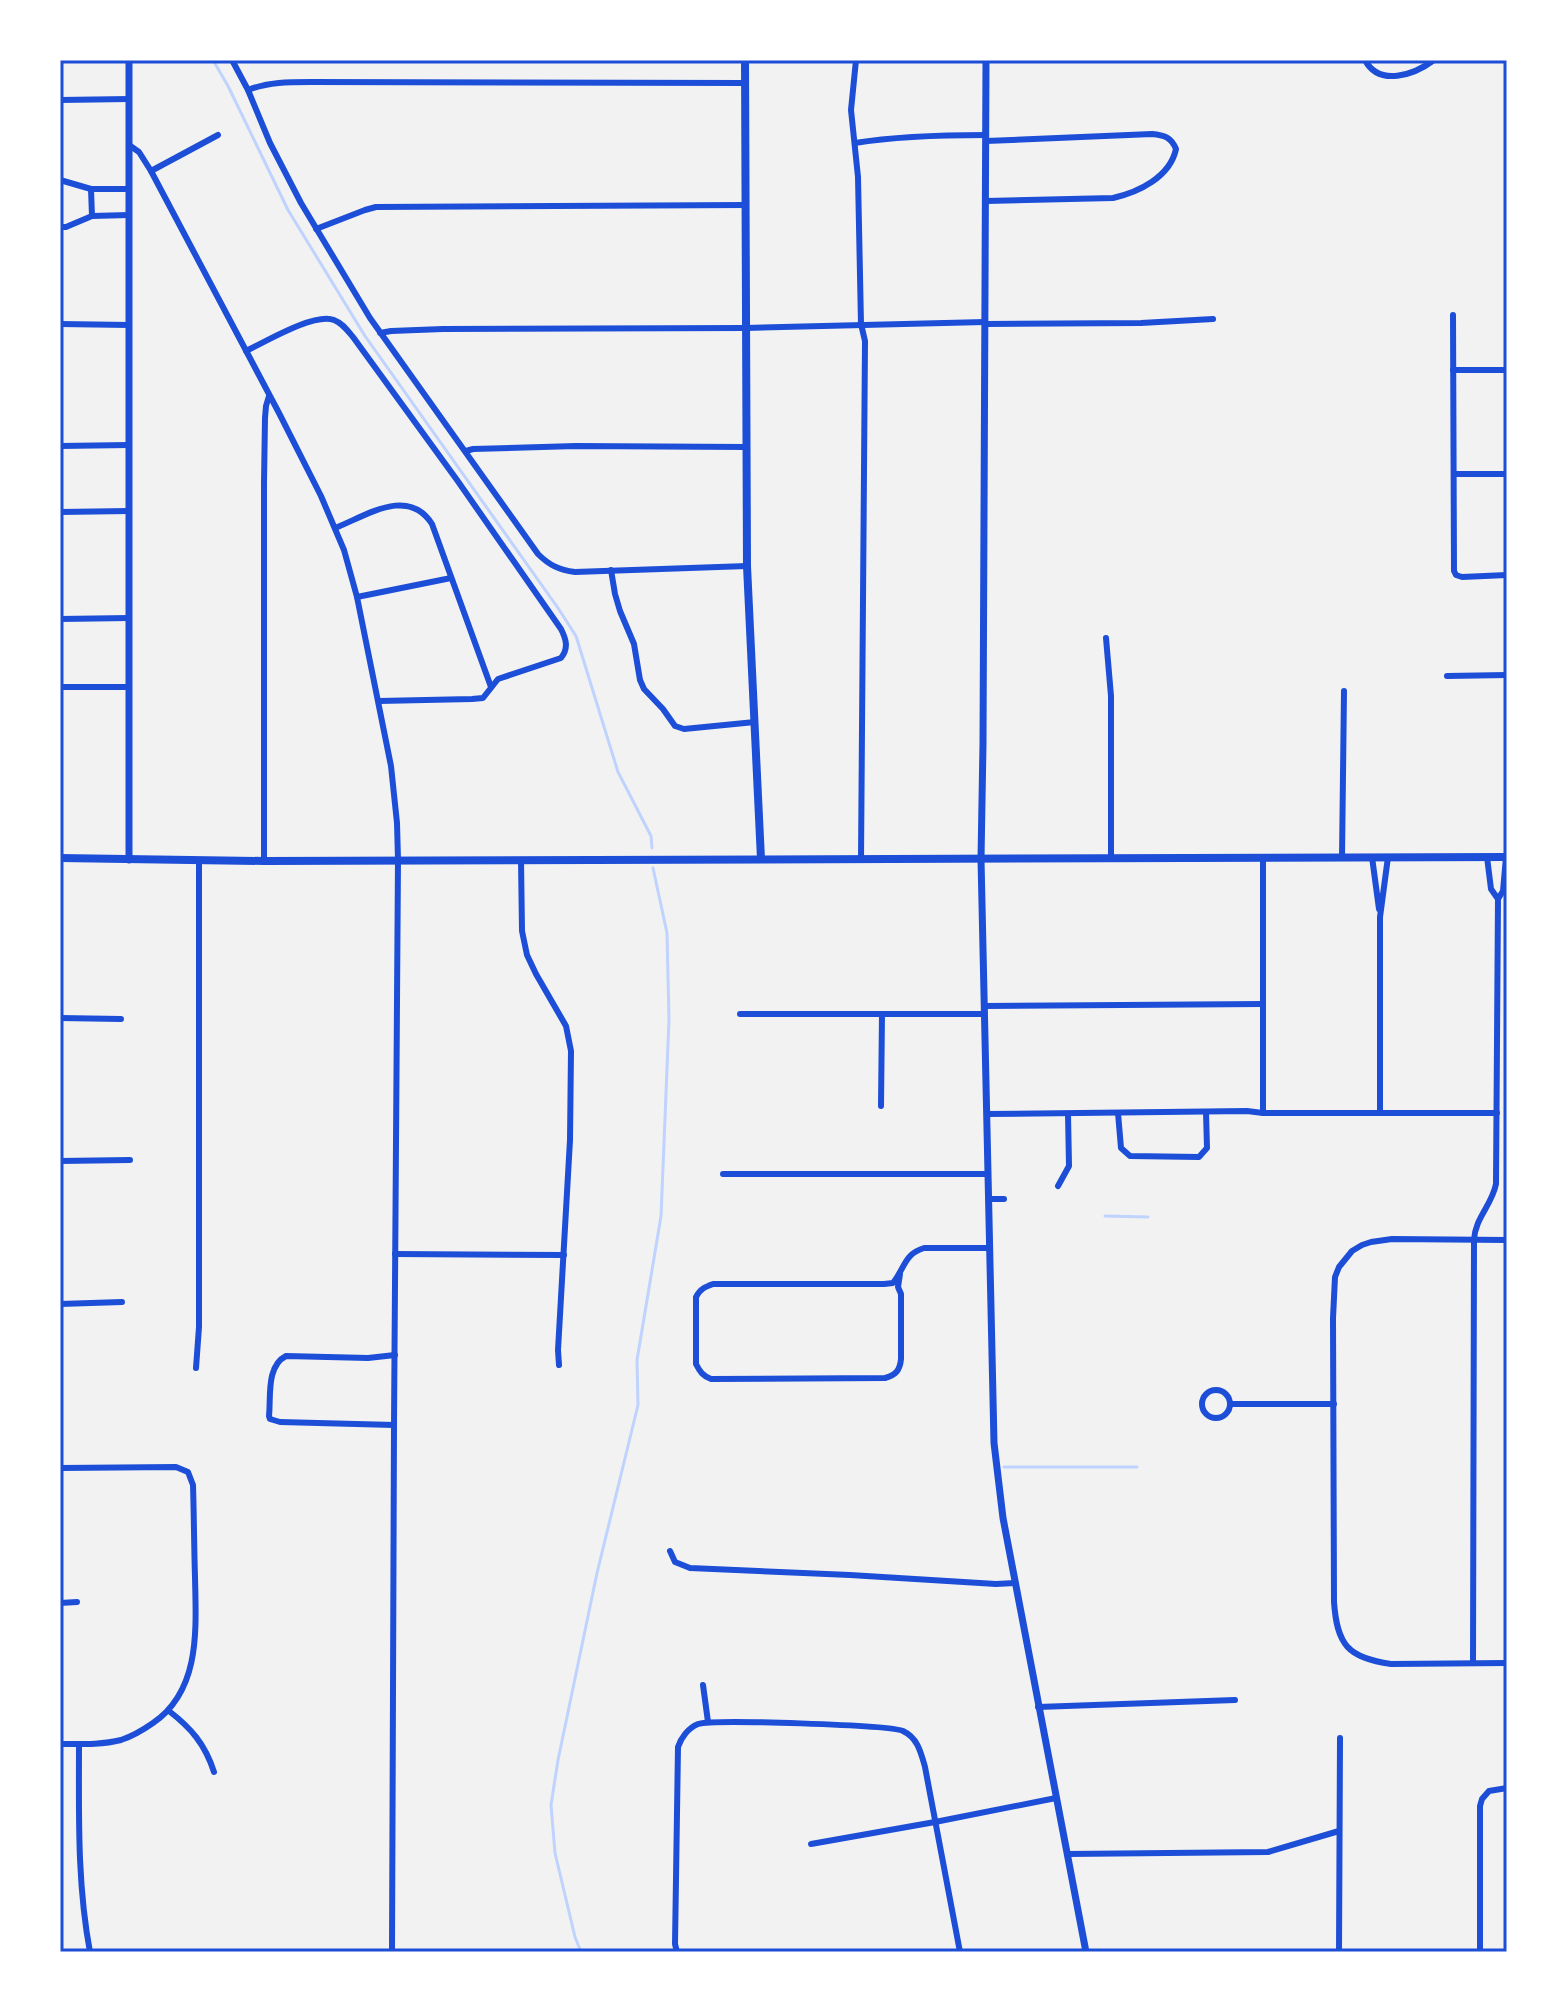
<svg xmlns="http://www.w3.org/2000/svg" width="1567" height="2012" viewBox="0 0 1567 2012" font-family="'Open Sans',sans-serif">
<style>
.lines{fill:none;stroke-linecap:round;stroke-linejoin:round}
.stream{stroke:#bfd3fe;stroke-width:3}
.minor{stroke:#1d4ed8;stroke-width:6}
.tertiary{stroke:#1d4ed8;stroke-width:7}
.secondary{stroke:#1d4ed8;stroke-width:8}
.neatline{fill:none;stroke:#1d4ed8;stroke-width:3}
</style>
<rect width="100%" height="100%" fill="#f2f2f2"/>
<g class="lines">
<g class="stream">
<polyline points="213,60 228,86 288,210 365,336 558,608 576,636 618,772 651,836 652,848"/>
<polyline points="1105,1216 1148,1217"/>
<polyline points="1004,1467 1137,1467"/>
<polyline points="581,1952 575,1937 555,1853 551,1805 558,1760 597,1573 638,1405 637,1360 661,1216 669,1020 667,933 653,868"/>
</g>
<g class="minor">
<path d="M232 60 248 90 270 143 301 203 370 318 538 554C549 565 559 570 575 572L747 566"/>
<polyline points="856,60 851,110 858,177 861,324 865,341 861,859"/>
<path d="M1365 60C1379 87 1414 75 1434 60"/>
<path d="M248 90C268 82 289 82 311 82L745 83"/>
<polyline points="60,100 129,99"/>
<path d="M855 143C898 136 942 135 986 135"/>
<polyline points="129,145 139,152 151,171 279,413 321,496 344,550 357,597 391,766 397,823 398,860 394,1425 392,1952"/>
<polyline points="151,171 218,135"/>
<polyline points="60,180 91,189 129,189"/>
<polyline points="91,189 92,216"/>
<path d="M986 201 1113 198C1139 192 1170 177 1176 149 1171 137 1164 135 1152 134L986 141"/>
<polyline points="60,227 66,227 92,216 129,215"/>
<polyline points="316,229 365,210 376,207 745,205"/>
<polyline points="1453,315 1454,571 1456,575 1462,577 1507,575"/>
<polyline points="60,324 129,325"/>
<polyline points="985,324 1141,323 1213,319"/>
<polyline points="380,333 391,331 443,329 745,328 985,322"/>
<path d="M246 351C265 342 315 312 334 320 342 323 347 330 353 337L457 480 561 629C566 639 569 648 561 658L498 679 483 698 472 699 379 701"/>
<polyline points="1453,370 1507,370"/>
<polyline points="60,446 129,445"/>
<polyline points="466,451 473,449 576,446 745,447"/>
<polyline points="1454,474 1507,474"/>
<polyline points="60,512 129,511"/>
<path d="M335 528C366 516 408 486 432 524L491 687"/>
<polyline points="611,570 615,594 620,611 634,644 640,680 644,689 663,709 675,726 684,729 755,722"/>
<polyline points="357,597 451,578"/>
<polyline points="60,619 129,618"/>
<polyline points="1106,638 1111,696 1111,858"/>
<polyline points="1447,676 1507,675"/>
<polyline points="60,687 129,687"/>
<polyline points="1372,857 1379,909"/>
<polyline points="1487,857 1491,889 1498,899"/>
<polyline points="1342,858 1344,691"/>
<polyline points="521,860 522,931 527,955 536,974 566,1026 571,1051 570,1140 558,1350 559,1365"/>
<polyline points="264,861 264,483 265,418 266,406 269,396"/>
<polyline points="984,1006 1263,1004"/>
<polyline points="740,1014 984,1014"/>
<polyline points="60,1018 121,1019"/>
<polyline points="881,1106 882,1014"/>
<polyline points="1118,1113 1121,1148 1130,1156 1199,1157 1207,1148 1206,1112"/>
<polyline points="1263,1113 1263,857"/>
<polyline points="1380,1113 1380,917 1388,857"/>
<polyline points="987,1114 1247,1111 1263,1113 1497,1113"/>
<polyline points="60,1161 130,1160"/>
<polyline points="723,1174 988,1174"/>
<polyline points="1058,1186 1069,1166 1068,1114"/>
<polyline points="989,1199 1004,1199"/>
<path d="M1507 1240 1392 1239 1371 1242 1362 1245 1352 1251 1339 1267 1335 1277 1333 1318 1334 1602C1337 1645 1348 1658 1391 1664L1507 1663"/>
<polyline points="395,1254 564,1255"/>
<path d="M900 1274 898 1287 901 1294V1359C900 1370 896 1375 885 1378L711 1379C703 1376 700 1372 696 1364V1297C700 1289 705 1287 713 1284H884L893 1283C905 1268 904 1254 924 1248H990"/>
<polyline points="60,1304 122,1302"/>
<polyline points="196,1368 199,1327 199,860"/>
<circle cx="1216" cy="1404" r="14"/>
<polyline points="1231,1404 1334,1404"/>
<path d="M394 1425 280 1422 270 1419 269 1416C271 1397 266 1366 286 1356L368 1358 395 1355"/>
<path d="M60 1468 176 1467 188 1472 193 1485C194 1516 194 1546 195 1577 196 1629 201 1690 153 1723 143 1730 133 1736 121 1740 101 1745 80 1744 60 1744"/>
<polyline points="670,1551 675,1562 690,1568 850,1575 996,1584 1015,1583"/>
<polyline points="60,1603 77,1602"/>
<path d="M1473 1663 1474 1240C1475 1218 1492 1205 1496 1184L1498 899 1503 891 1506 857"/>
<polyline points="703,1685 708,1722"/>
<polyline points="1038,1707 1235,1700"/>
<path d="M169 1711C191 1728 205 1744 214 1772"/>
<path d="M79 1744C79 1814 77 1883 90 1952"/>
<polyline points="811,1844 935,1822 1056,1798"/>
<polyline points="1067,1854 1268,1852 1339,1831"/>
<path d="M677 1952 675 1944 678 1747C681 1738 688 1728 698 1724 713 1719 889 1725 903 1731 918 1738 921 1753 925 1767L960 1952"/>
<polyline points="1339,1952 1340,1738"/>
<polyline points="1480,1952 1480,1806 1482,1799 1489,1791 1507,1788"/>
</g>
<g class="tertiary">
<polyline points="129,60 129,860"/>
<polyline points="986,60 983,744 981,859 994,1443 1003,1518 1086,1952"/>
</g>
<g class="secondary">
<polyline points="745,60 747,566 761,859"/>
<polyline points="60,858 264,861 1507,857"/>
</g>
</g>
<rect width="1567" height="2012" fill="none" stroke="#ffffff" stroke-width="124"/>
<rect x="62" y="62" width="1443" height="1888" class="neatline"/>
</svg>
